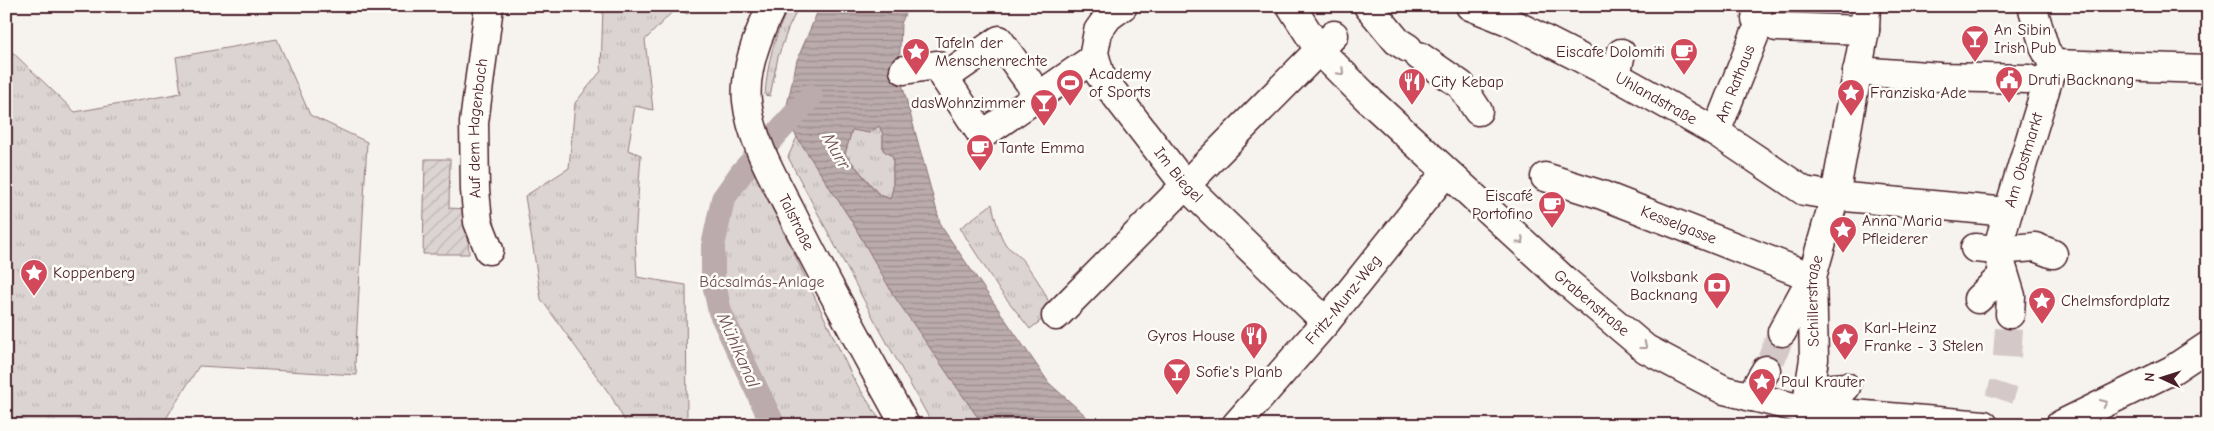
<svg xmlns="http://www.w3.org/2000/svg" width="2214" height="431" viewBox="0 0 2214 431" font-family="'Comic Neue',sans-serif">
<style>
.grass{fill:url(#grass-tufts);stroke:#937a7e}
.garden{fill:url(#garden-furrows);stroke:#937a7e}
.water{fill:url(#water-rules);stroke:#8e7378;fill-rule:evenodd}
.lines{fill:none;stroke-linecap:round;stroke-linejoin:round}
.canal{stroke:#bbabac;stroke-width:24}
.minor-tunnel{stroke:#d4c9c8;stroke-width:28;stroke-dasharray:28 14;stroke-linecap:butt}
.minor-casing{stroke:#4a1f2b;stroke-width:31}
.minor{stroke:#fdfcf7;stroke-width:28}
.oneway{stroke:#ac999b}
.labels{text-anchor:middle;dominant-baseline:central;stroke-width:5;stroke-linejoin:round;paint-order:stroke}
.poi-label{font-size:16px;fill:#4a1f2b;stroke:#fdfcf7;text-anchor:start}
.street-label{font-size:16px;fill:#4a1f2b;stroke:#fdfcf7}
.park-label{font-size:16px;fill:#6e4c55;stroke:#fdfcf7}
.water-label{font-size:18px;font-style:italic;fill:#725058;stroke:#fdfcf7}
</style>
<defs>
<pattern id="grass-tufts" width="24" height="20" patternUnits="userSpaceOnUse" patternTransform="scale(1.25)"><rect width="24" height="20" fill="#dcd4d2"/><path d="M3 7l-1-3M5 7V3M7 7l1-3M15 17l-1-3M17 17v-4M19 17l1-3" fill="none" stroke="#beb6b4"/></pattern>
<pattern id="garden-furrows" width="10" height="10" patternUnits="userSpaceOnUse" patternTransform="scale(1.25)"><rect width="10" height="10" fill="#dcd4d2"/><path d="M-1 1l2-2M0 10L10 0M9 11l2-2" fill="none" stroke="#beb6b4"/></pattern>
<pattern id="water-rules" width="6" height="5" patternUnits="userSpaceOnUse" patternTransform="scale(1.25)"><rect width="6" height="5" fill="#bbabac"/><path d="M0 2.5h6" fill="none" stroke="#9a8b8c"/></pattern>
</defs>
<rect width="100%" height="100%" fill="#f6f3ef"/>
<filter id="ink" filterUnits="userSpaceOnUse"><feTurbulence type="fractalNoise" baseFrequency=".02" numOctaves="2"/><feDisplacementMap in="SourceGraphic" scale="10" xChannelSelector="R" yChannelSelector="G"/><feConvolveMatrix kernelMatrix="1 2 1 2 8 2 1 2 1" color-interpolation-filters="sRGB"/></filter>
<g filter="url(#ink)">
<g class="grass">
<polygon points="603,6 692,6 688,14 675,9 645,40 653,110 635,106 628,150 641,155 635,238 637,277 686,285 687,425 627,425 611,396 541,299 525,196 569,168 575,103 601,71"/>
<path d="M789 6H799L788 29 778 57 770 96 765 95C767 63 775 35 789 6Z"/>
<polygon points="277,39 310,115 367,142 355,364 357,375 199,366 162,425 6,425 6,43 8,48 75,112 181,93 176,57"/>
<polygon points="879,126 883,134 883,150 893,157 893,188 891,199 879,194 845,154 852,129 869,133"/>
<polygon points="797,137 851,220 895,296 983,425 933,425 875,321 788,157"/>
<polygon points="753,167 853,378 883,425 786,425 722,292 718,267 721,239 729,206"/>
<path d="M992 204C995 217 998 233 1006 245 1009 249 1014 251 1018 255 1032 271 1046 290 1052 312L1030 329 998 288 960 228Z"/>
</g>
<polygon class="garden" points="425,159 450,159 449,208 466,209 469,254 423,254"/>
<path class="water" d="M820 6H908L901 24 899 73 941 226 1049 383 1096 425H983L894 296 851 220 791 128 787 105 797 60ZM879 126 883 134V150L893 157V188L890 199 878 194 845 154 852 130 869 133Z"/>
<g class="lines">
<polyline class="canal" points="773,425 720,312 713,279 713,246 723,199 742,172 811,96"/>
<g class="minor-tunnel">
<polyline points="2007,357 2010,314"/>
<polyline points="1771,360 1782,332"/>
<polyline points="1999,399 2004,384"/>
</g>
<defs>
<g id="minor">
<path id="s1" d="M772 6C758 34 744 70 747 101 751 139 773 177 790 210 826 283 866 354 905 425"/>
<path id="s2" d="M1123 6 1108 17 1098 31 1094 53 1100 75 1185 185 1326 322"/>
<path id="s3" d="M1291 6 1319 50 1371 102 1562 278 1646 349 1724 390 1806 410 1984 425"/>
<polyline points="1368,6 1397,41 1408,48"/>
<path id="s4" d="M1470 6 1508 21 1616 76 1716 132 1804 191 1835 196 2008 212 2053 64"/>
<polyline points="2032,6 2045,49 2053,64"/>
<polyline points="1756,19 1758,6"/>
<polyline points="1776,27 1865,30"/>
<polyline points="1419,56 1461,85 1478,111"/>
<polyline points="2053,64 2208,69"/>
<polyline points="904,70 936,65 982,135 1094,58"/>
<polyline points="1857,71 1940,77 2028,79"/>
<polyline points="1616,76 1621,53"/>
<polyline points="944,78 999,40 1039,96"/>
<path id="s5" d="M1716 132 1755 34"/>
<path id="s6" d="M1545 177 1602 195 1812 277 1782 332"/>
<polyline points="2008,212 1997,250 2011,296 2010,314"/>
<polyline points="1975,248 1997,250 2035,247 2053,254"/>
<path id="s7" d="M489 250 478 222 475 190 474 123 489 6"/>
<polyline points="1978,299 2004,274"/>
<polyline points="1056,316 1334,35"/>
<polyline points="1809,390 1846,387"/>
<polyline points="1750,397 1766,370"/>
<path id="s8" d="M1806 410 1814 359 1812 277 1835 196 1865 30 1866 6"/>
<path id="s9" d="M1236 425 1326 322 1446 172"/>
<polyline points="2060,425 2172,370 2208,346"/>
</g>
</defs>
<use href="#minor" class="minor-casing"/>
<use href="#minor" class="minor"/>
</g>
<defs><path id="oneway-chevron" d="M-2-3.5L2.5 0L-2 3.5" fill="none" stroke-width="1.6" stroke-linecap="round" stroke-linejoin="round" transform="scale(1.25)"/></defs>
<g class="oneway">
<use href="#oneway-chevron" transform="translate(1341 72) rotate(45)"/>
<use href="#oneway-chevron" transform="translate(1521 241) rotate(42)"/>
<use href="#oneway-chevron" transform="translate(1644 346) rotate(37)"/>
<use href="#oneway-chevron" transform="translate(2104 403) rotate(-25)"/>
</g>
</g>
<defs>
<symbol id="bar-pin" viewBox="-11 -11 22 30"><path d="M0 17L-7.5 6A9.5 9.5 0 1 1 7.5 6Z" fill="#d1495b" stroke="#fdfcf7"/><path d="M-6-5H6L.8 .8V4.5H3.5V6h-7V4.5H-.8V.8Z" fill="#fff"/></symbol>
<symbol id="sight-pin" viewBox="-11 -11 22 30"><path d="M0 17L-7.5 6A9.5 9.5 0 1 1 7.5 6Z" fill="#d1495b" stroke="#fdfcf7"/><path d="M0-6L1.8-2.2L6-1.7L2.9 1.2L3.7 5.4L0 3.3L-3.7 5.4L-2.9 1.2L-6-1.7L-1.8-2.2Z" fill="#fff"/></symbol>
<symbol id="cafe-pin" viewBox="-11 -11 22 30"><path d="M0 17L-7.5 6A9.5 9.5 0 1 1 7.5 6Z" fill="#d1495b" stroke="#fdfcf7"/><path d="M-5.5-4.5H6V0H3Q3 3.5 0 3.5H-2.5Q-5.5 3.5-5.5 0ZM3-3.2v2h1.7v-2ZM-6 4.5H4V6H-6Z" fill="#fff"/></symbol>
<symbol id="civic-pin" viewBox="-11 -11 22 30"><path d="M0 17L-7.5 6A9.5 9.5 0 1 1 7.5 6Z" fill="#d1495b" stroke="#fdfcf7"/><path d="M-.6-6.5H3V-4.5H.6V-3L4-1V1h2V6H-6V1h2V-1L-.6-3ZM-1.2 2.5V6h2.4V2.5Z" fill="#fff"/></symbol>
<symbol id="restaurant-pin" viewBox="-11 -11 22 30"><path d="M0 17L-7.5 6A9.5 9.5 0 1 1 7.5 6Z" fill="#d1495b" stroke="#fdfcf7"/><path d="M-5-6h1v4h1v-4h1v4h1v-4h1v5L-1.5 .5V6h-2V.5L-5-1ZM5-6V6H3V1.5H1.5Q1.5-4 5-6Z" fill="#fff"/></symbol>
<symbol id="stadium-pin" viewBox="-11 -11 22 30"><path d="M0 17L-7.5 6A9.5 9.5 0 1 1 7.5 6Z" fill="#d1495b" stroke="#fdfcf7"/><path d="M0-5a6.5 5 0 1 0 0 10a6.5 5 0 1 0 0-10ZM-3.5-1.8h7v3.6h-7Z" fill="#fff"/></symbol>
<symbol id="bank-pin" viewBox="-11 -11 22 30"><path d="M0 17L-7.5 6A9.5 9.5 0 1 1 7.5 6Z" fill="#d1495b" stroke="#fdfcf7"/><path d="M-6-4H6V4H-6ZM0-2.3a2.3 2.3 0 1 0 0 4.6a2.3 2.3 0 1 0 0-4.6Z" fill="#fff"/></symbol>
</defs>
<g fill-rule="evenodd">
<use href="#bar-pin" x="1959" y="23" width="32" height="43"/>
<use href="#sight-pin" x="900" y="36" width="32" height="43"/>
<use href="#cafe-pin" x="1668" y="36" width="32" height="43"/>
<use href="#civic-pin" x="1993" y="64" width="32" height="43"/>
<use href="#restaurant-pin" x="1396" y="66" width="32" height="43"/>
<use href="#stadium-pin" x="1054" y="67" width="32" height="43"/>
<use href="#sight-pin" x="1835" y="77" width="32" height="43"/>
<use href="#bar-pin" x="1028" y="87" width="32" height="43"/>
<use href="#cafe-pin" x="964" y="132" width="32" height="43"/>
<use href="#cafe-pin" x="1536" y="189" width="32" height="43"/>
<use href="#sight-pin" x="1827" y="214" width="32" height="43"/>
<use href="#sight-pin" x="18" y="257" width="32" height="43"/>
<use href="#bank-pin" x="1701" y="270" width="32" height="43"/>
<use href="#sight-pin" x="2026" y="285" width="32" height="43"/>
<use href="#restaurant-pin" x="1238" y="320" width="32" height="43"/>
<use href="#sight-pin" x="1829" y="321" width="32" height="43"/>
<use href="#bar-pin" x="1161" y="356" width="32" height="43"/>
<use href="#sight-pin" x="1746" y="366" width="32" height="43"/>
</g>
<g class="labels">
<g class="poi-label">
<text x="1994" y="30">An Sibin<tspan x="1994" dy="18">Irish Pub</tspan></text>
<text x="935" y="43">Tafeln der<tspan x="935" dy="18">Menschenrechte</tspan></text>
<text x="1665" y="52" text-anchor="end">Eiscafe Dolomiti</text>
<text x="1089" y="74">Academy<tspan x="1089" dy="18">of Sports</tspan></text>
<text x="2028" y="80">Druti Backnang</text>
<text x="1431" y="82">City Kebap</text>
<text x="1870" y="93">Franziska Ade</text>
<text x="1025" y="103" text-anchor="end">dasWohnzimmer</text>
<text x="999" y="148">Tante Emma</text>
<text x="1533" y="196" text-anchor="end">Eiscafé<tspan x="1533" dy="18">Portofino</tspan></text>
<text x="1862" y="221">Anna Maria<tspan x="1862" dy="18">Pfleiderer</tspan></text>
<text x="53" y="273">Koppenberg</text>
<text x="1698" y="277" text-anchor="end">Volksbank<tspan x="1698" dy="18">Backnang</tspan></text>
<text x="2061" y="301">Chelmsfordplatz</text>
<text x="1864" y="328">Karl-Heinz<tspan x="1864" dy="18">Franke - 3 Stelen</tspan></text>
<text x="1235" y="336" text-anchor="end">Gyros House</text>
<text x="1196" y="372">Sofie's Planb</text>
<text x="1781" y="382">Paul Krauter</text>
</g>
<g class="street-label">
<text stroke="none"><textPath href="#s5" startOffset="52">Am Rathaus</textPath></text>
<text stroke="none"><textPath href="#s4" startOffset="208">Uhlandstraße</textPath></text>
<text stroke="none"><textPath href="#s7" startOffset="124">Auf dem Hagenbach</textPath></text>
<text stroke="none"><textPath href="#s4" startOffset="642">Am Obstmarkt</textPath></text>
<text stroke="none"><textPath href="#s2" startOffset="208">Im Biegel</textPath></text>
<text stroke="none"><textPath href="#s1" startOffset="231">Talstraße</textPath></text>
<text stroke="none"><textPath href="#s6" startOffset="142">Kesselgasse</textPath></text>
<text stroke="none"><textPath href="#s9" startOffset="165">Fritz-Munz-Weg</textPath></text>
<text stroke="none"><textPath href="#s8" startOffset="110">Schillerstraße</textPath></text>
<text stroke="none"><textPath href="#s3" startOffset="424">Grabenstraße</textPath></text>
</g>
<g class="park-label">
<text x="762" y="282">Bácsalmás-Anlage</text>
</g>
<g class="water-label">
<text transform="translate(836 151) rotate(60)">Murr</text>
<text transform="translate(738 350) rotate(66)">Mühlkanal</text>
</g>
</g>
<rect width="2214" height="431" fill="none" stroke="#fdfcf7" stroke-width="25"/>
<rect x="12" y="12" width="2189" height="406" fill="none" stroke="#4a1f2b" stroke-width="2" filter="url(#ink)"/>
<g transform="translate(2162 378) rotate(274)" stroke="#fdfcf7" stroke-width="4" paint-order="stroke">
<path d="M0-4L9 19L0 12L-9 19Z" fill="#4a1f2b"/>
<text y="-8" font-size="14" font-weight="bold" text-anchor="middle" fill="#4a1f2b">N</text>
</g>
</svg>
